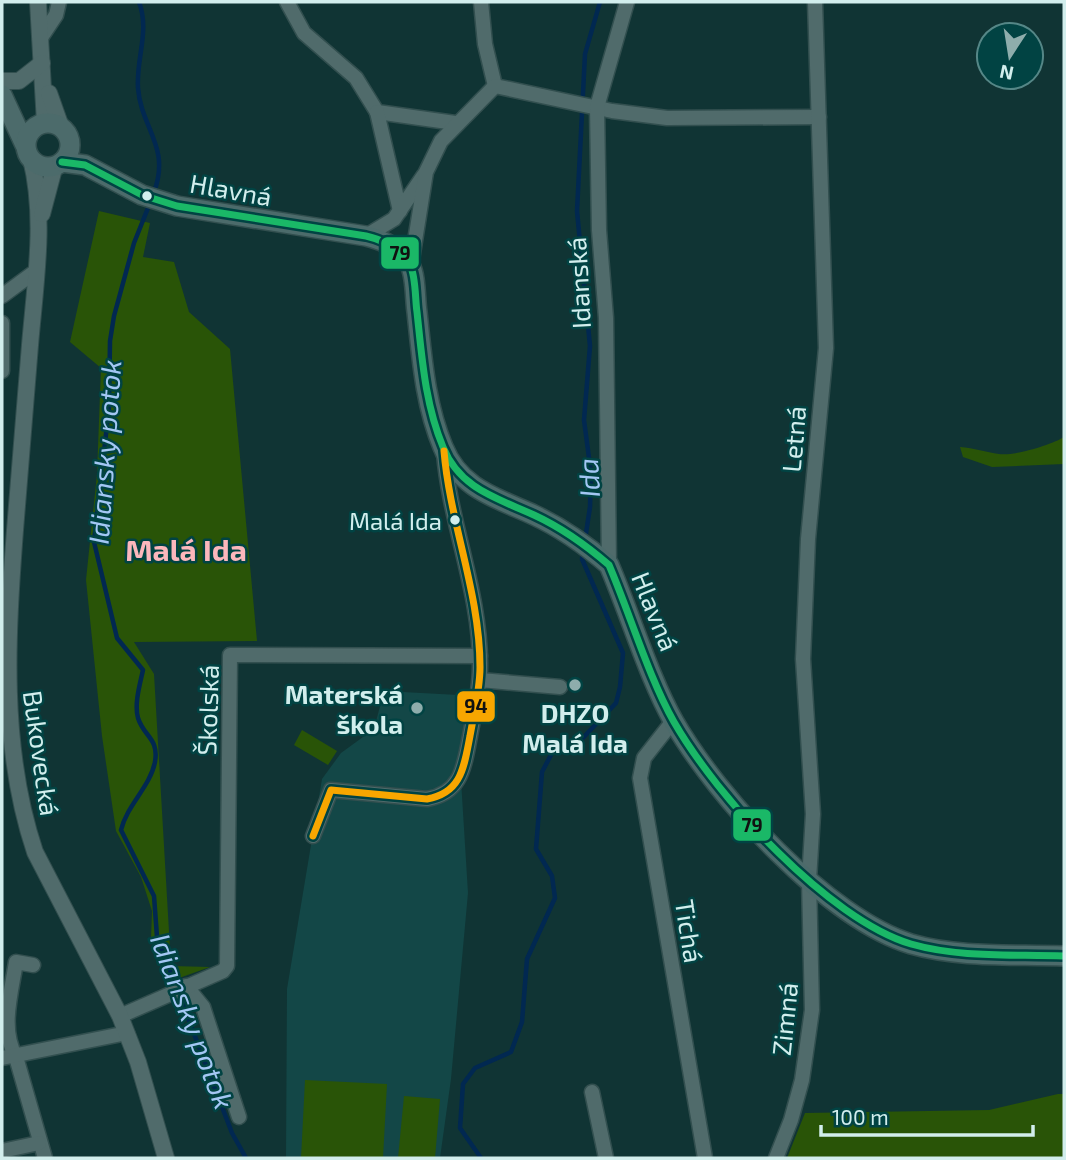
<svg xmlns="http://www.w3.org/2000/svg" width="1066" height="1160" viewBox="0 0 1066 1160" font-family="'Exo 2',sans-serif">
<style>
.built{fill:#134747}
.green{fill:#295407}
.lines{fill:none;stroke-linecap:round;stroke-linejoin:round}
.stream{stroke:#012851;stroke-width:4.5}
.minor-casing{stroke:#324f4f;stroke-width:17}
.tertiary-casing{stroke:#324f4f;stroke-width:18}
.secondary-casing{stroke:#324f4f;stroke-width:22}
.minor{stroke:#506b6b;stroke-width:14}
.tertiary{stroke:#506b6b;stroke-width:16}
.secondary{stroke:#4c6b6b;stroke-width:19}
.bus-1-casing{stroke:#014343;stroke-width:12}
.bus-2-casing{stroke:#014343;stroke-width:12}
.bus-1{stroke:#1ab867;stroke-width:7}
.bus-2{stroke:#f7a600;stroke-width:7}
.bus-dot{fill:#d2eeed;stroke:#014343;stroke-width:2.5}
.poi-dot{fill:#8eadac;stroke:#014343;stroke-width:2.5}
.labels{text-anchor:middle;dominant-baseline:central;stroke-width:5;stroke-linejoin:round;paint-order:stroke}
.bus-label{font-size:24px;fill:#d2eeed;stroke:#014343;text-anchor:end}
.street-label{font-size:26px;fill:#d2eeed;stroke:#014343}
.poi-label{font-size:26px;font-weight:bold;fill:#d2eeed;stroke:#014343;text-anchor:end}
.water-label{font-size:28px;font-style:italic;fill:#a3c7f4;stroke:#014343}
.quarter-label{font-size:30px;font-weight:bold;fill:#fcb7bc;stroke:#014343}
.line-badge{stroke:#014343;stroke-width:2.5}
.pale-badge-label{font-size:19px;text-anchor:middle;font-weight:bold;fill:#111}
</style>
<rect width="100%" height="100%" fill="#103434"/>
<polygon class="built" points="384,691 477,696 461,780 468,893 451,1079 440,1158 286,1158 287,989 322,779 341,753 374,729"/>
<g class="green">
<polygon points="99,211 150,223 143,257 174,262 189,312 230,349 257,641 134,642 154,674 171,966 210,967 168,982 151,939 152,911 141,877 116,831 102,736 86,580 97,474 101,368 70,342"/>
<path d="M1064 437V464L992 467 963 457 960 447C974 448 986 452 999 454 1015 456 1051 445 1064 437Z"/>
<polygon points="302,730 337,751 328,765 294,745"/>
<polygon points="305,1080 387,1084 383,1158 301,1158"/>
<polygon points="1058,1094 1064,1094 1064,1158 787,1158 805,1113 989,1110"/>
<polygon points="404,1096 440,1099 435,1158 398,1158"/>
</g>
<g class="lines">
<g class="stream">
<path d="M139 2C150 31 136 58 138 88 141 128 171 147 154 192"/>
<path d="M150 203 134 243 114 316 110 341 109 407 94 542 117 638 143 670C140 684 134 704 138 718 144 737 159 738 155 762 150 787 127 805 121 830L154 896 157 937 232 1133 246 1158"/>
<polyline points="585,540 590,507 591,473 584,420 590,346 577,211 585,54 600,2"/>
<polyline points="481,1158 460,1128 463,1084 475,1068 511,1052 522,1022 527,959 555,898 552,876 536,849 542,772 553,751 580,741 616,703 620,687 623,653 582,559 583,552"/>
</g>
<defs>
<g id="minor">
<polyline points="287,2 304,33 356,78 377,112 455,123"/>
<polyline points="481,2 485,44 495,86"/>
<polyline points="40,39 56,15 59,2"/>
<polyline points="377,112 400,211"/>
<polyline points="366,236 394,219 424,175"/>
<polyline points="411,266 426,172 441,141 495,86 612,111 667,118 819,117"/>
<polyline points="2,296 36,271"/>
<polyline points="2,323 2,371"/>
<polyline points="609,565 606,318 599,230 597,107 627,2"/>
<polyline points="480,680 560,687"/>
<polyline points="673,721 644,758 640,778 705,1158"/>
<path d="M313 836 331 790 427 799C462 793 464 766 470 736 474 714 480 690 480 667 481 594 450 525 444 453"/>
<path d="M33 965 16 962C11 994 0 1029 16 1057L45 1158"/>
<polyline points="186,986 203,1007 239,1117"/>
<polyline points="120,1016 223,971 227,966 230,655 480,656"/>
<polyline points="2,1058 127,1033"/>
<polyline points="592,1092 606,1158"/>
<polyline points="2,1151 39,1143"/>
<polyline points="776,1158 791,1120 802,1080 812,1010 809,880 813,814 803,659 808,539 826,348 815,2"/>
</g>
<g id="tertiary">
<polyline points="38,2 45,123"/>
<polyline points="2,81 19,81 42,63"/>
<polyline points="49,93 61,127"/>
<path d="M31 159C46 218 35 285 30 345 25 407 20 468 15 530 7 637 0 748 35 852L120 1016 138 1062 166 1158"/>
<polyline points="42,214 55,165"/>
</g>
<g id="secondary">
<polyline points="2,95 25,145"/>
<circle cx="48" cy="145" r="22"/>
<path d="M62 162 85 165 142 195 177 206 366 236C384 240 400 249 410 265 416 276 415 299 417 312 422 358 425 404 443 447 460 489 497 498 534 515 560 527 587 546 609 565 630 614 649 678 674 722 717 797 828 919 911 944 960 958 1013 954 1064 956"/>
</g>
</defs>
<use href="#minor" class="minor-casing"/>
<use href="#tertiary" class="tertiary-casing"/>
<use href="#secondary" class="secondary-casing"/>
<use href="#minor" class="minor"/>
<use href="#tertiary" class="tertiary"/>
<use href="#secondary" class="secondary"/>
<defs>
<path id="bus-1" d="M62 162 85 165 142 195 177 206 366 236C384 240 400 249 410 265 416 276 415 299 417 312 422 358 425 404 443 447 460 489 497 498 534 515 560 527 587 546 609 565 630 614 649 678 674 722 717 797 828 919 911 944 960 958 1013 954 1064 956"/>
<path id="bus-2" d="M313 836 331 790 427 799C462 793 464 766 470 736 474 713 480 690 480 667 480 593 450 524 444 451"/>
</defs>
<use href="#bus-1" class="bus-1-casing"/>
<use href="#bus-2" class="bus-2-casing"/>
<use href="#bus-1" class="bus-1"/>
<use href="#bus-2" class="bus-2"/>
</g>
<g class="bus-dot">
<circle cx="147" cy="196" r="6"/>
<circle cx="455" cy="520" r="6"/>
</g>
<g class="poi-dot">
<circle cx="575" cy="685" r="7"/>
<circle cx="417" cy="708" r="7"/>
</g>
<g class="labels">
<g class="bus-label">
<text x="442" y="520">Malá Ida</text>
</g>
<g class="street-label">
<text transform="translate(231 189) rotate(10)">Hlavná</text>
<text transform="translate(578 283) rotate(-93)">Idanská</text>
<text transform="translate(793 439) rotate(-85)">Letná</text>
<text transform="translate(656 611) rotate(68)">Hlavná</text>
<text transform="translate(207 710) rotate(-88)">Školská</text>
<text transform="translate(42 753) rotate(82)">Bukovecká</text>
<text transform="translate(690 931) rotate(81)">Tichá</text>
<text transform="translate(784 1019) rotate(-84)">Zimná</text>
</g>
<g class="poi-label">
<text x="403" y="693">Materská<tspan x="403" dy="30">škola</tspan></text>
<text x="575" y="712" text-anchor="middle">DHZO<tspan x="575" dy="30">Malá Ida</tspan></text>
</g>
<g class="water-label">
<text transform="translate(104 452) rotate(-86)">Idiansky potok</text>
<text transform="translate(588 478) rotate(-93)">Ida</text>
<text transform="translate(193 1021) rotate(69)">Idiansky potok</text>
</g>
<g class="quarter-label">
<text x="186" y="549">Malá Ida</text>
</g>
</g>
<g class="line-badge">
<rect x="380" y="236" width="40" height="34" rx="7" fill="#1ab867"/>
<rect x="456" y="690" width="40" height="33" rx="7" fill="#f7a600"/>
<rect x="732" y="808" width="40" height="34" rx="7" fill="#1ab867"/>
</g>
<g class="pale-badge-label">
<text x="400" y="260">79</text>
<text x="476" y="713">94</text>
<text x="752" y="832">79</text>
</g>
<rect width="1066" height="1160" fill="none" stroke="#d2eeed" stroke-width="7"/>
<g transform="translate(1010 56) rotate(192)"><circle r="33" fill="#014343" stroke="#558787" stroke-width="2"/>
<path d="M0-5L12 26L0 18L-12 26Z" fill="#8eadac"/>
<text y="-10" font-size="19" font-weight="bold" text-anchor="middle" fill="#d2eeed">N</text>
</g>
<path d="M821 1125v10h212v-10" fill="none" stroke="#d2eeed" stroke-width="3.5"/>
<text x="832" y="1125" font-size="21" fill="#d2eeed" stroke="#014343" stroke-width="5" paint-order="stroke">100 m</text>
</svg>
